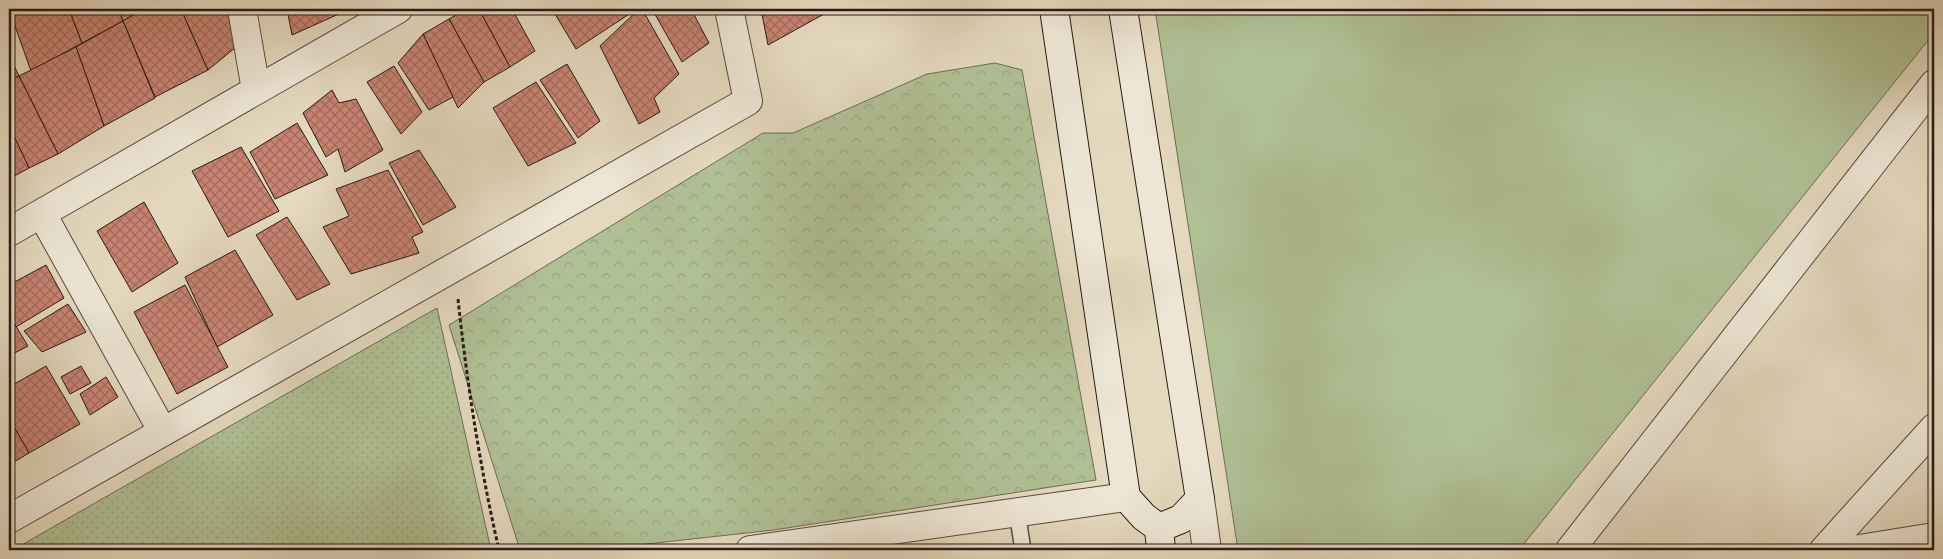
<svg xmlns="http://www.w3.org/2000/svg" width="1943" height="559" viewBox="0 0 1943 559" font-family="'Old Standard TT',serif">
<style>
.forest{fill:url(#forest-crowns);stroke:#6c6d54}
.park{fill:#b0bf94;stroke:#6c6d54}
.garden{fill:url(#garden-dots);stroke:#6c6d54}
.building{fill:url(#building-cross-hatch);stroke:#281b13}
.lines{fill:none;stroke-linecap:round;stroke-linejoin:round}
.lane-casing{stroke:#574a3e;stroke-width:18}
.street-casing{stroke:#574a3e;stroke-width:30}
.secondary-casing{stroke:#281b13;stroke-width:30}
.path{stroke:#281b13;stroke-width:3;stroke-dasharray:4 2.5;stroke-linecap:butt}
.lane{stroke:#ede6d5;stroke-width:15}
.street{stroke:#ede6d5;stroke-width:28}
.secondary{stroke:#ede6d5;stroke-width:28}
</style>
<defs>
<pattern id="forest-crowns" width="20" height="18" patternUnits="userSpaceOnUse" patternTransform="scale(1.25)"><rect width="20" height="18" fill="#b0bf94"/><path d="M2 6a3 3 0 1 1 6 0M12 15a3 3 0 1 1 6 0" fill="none" stroke="#97a47f"/></pattern>
<pattern id="garden-dots" width="8" height="8" patternUnits="userSpaceOnUse" patternTransform="scale(1.25)"><rect width="8" height="8" fill="#b0bf94"/><path d="M2 2h.1M6 6h.1" fill="none" stroke="#97a47f" stroke-width="1.8" stroke-linecap="round"/></pattern>
<pattern id="building-cross-hatch" width="8" height="8" patternUnits="userSpaceOnUse" patternTransform="scale(1.25)"><rect width="8" height="8" fill="#c88371"/><path d="M0 0l8 8M0 8l8-8" fill="none" stroke="#a26a5c"/></pattern>
</defs>
<rect width="100%" height="100%" fill="#e4d8be"/>
<filter id="stains"><feTurbulence type="fractalNoise" baseFrequency=".004" numOctaves="4"/><feColorMatrix values="0 0 0 0 .2 0 0 0 0 .09 0 0 0 0 .02 0 0 0 .5 -.17"/></filter>
<radialGradient id="worn" r=".72"><stop offset=".6" stop-color="#630" stop-opacity="0"/><stop offset="1" stop-color="#630" stop-opacity=".3"/></radialGradient>
<polygon class="forest" points="995,63 1022,70 1096,480 774,530 592,550 520,550 449,325 763,133 793,133 927,74"/>
<polygon class="park" points="1155,9 1934,9 1934,33 1519,550 1238,550"/>
<polygon class="garden" points="437,308 491,550 13,550 67,519"/>
<g class="building">
<polygon points="9,9 69,9 82,43 31,71"/>
<polygon points="69,9 118,9 123,21 82,43"/>
<polygon points="118,9 143,9 123,21"/>
<polygon points="143,9 181,9 208,70 155,97 123,21"/>
<polygon points="181,9 233,9 236,47 208,70"/>
<polygon points="287,9 350,9 292,35"/>
<polygon points="467,9 479,9 510,67 484,82 449,19"/>
<polygon points="479,9 512,9 535,51 510,67"/>
<polygon points="552,9 637,9 576,49"/>
<polygon points="639,9 642,9 679,74 654,98 660,112 639,124 600,46"/>
<polygon points="652,9 691,9 709,43 682,62"/>
<polygon points="761,9 833,9 768,45"/>
<polygon points="449,19 484,82 458,108 423,34"/>
<polygon points="123,21 155,98 104,126 76,47"/>
<polygon points="423,34 453,97 429,110 398,63"/>
<polygon points="76,47 104,126 58,154 19,76"/>
<polygon points="9,55 19,76 9,81"/>
<polygon points="567,64 600,121 578,138 540,80"/>
<polygon points="394,66 422,112 401,134 367,82"/>
<polygon points="19,76 58,154 29,168 9,127 9,81"/>
<polygon points="536,82 576,143 528,166 493,108"/>
<polygon points="332,90 339,103 356,99 383,150 345,172 338,149 326,157 303,113"/>
<polygon points="297,123 328,175 275,199 250,152"/>
<polygon points="9,125 29,168 9,179"/>
<polygon points="241,147 279,211 228,237 192,171"/>
<polygon points="419,150 456,207 423,225 389,163"/>
<polygon points="388,170 423,232 412,237 419,253 351,274 323,227 349,216 336,189"/>
<polygon points="144,202 178,263 132,292 97,231"/>
<polygon points="287,217 330,284 297,300 256,235"/>
<polygon points="235,250 273,315 217,347 185,277"/>
<polygon points="46,265 64,298 16,327 9,311 9,285"/>
<polygon points="185,285 228,367 177,394 134,312"/>
<polygon points="68,304 86,332 42,352 24,331"/>
<polygon points="9,315 28,346 9,356"/>
<polygon points="46,366 80,424 29,453 9,418 9,387"/>
<polygon points="81,366 91,383 70,394 61,377"/>
<polygon points="106,377 118,397 90,415 80,394"/>
<polygon points="9,418 29,453 9,465"/>
</g>
<g class="lines">
<defs>
<polyline id="lane" points="1017,512 1023,550"/>
<g id="street">
<polyline points="242,9 256,90"/>
<polyline points="42,214 163,432"/>
<polyline points="9,232 398,9"/>
<polyline points="1200,499 1207,550"/>
<polyline points="9,519 748,101 729,9"/>
<polyline points="750,550 1126,497"/>
<polyline points="1570,550 1934,84"/>
<polyline points="1824,550 1934,428"/>
<polyline points="1853,550 1934,537"/>
</g>
<g id="secondary">
<polyline points="1054,9 1126,497 1144,517 1159,528 1161,550"/>
<polyline points="1123,9 1200,499 1181,519 1159,528"/>
</g>
</defs>
<use href="#lane" class="lane-casing"/>
<use href="#street" class="street-casing"/>
<use href="#secondary" class="secondary-casing"/>
<path class="path" d="M458 299C467 384 480 467 499 550"/>
<use href="#lane" class="lane"/>
<use href="#street" class="street"/>
<use href="#secondary" class="secondary"/>
</g>
<rect width="1943" height="559" fill="none" stroke="#e4d8be" stroke-width="30"/>
<rect x="10" y="10" width="1923" height="539" fill="none" stroke="#281b13" stroke-width="2.5"/>
<rect x="15" y="15" width="1913" height="529" fill="none" stroke="#281b13"/>
<rect width="100%" height="100%" filter="url(#stains)"/>
<rect width="100%" height="100%" fill="url(#worn)"/>
</svg>
